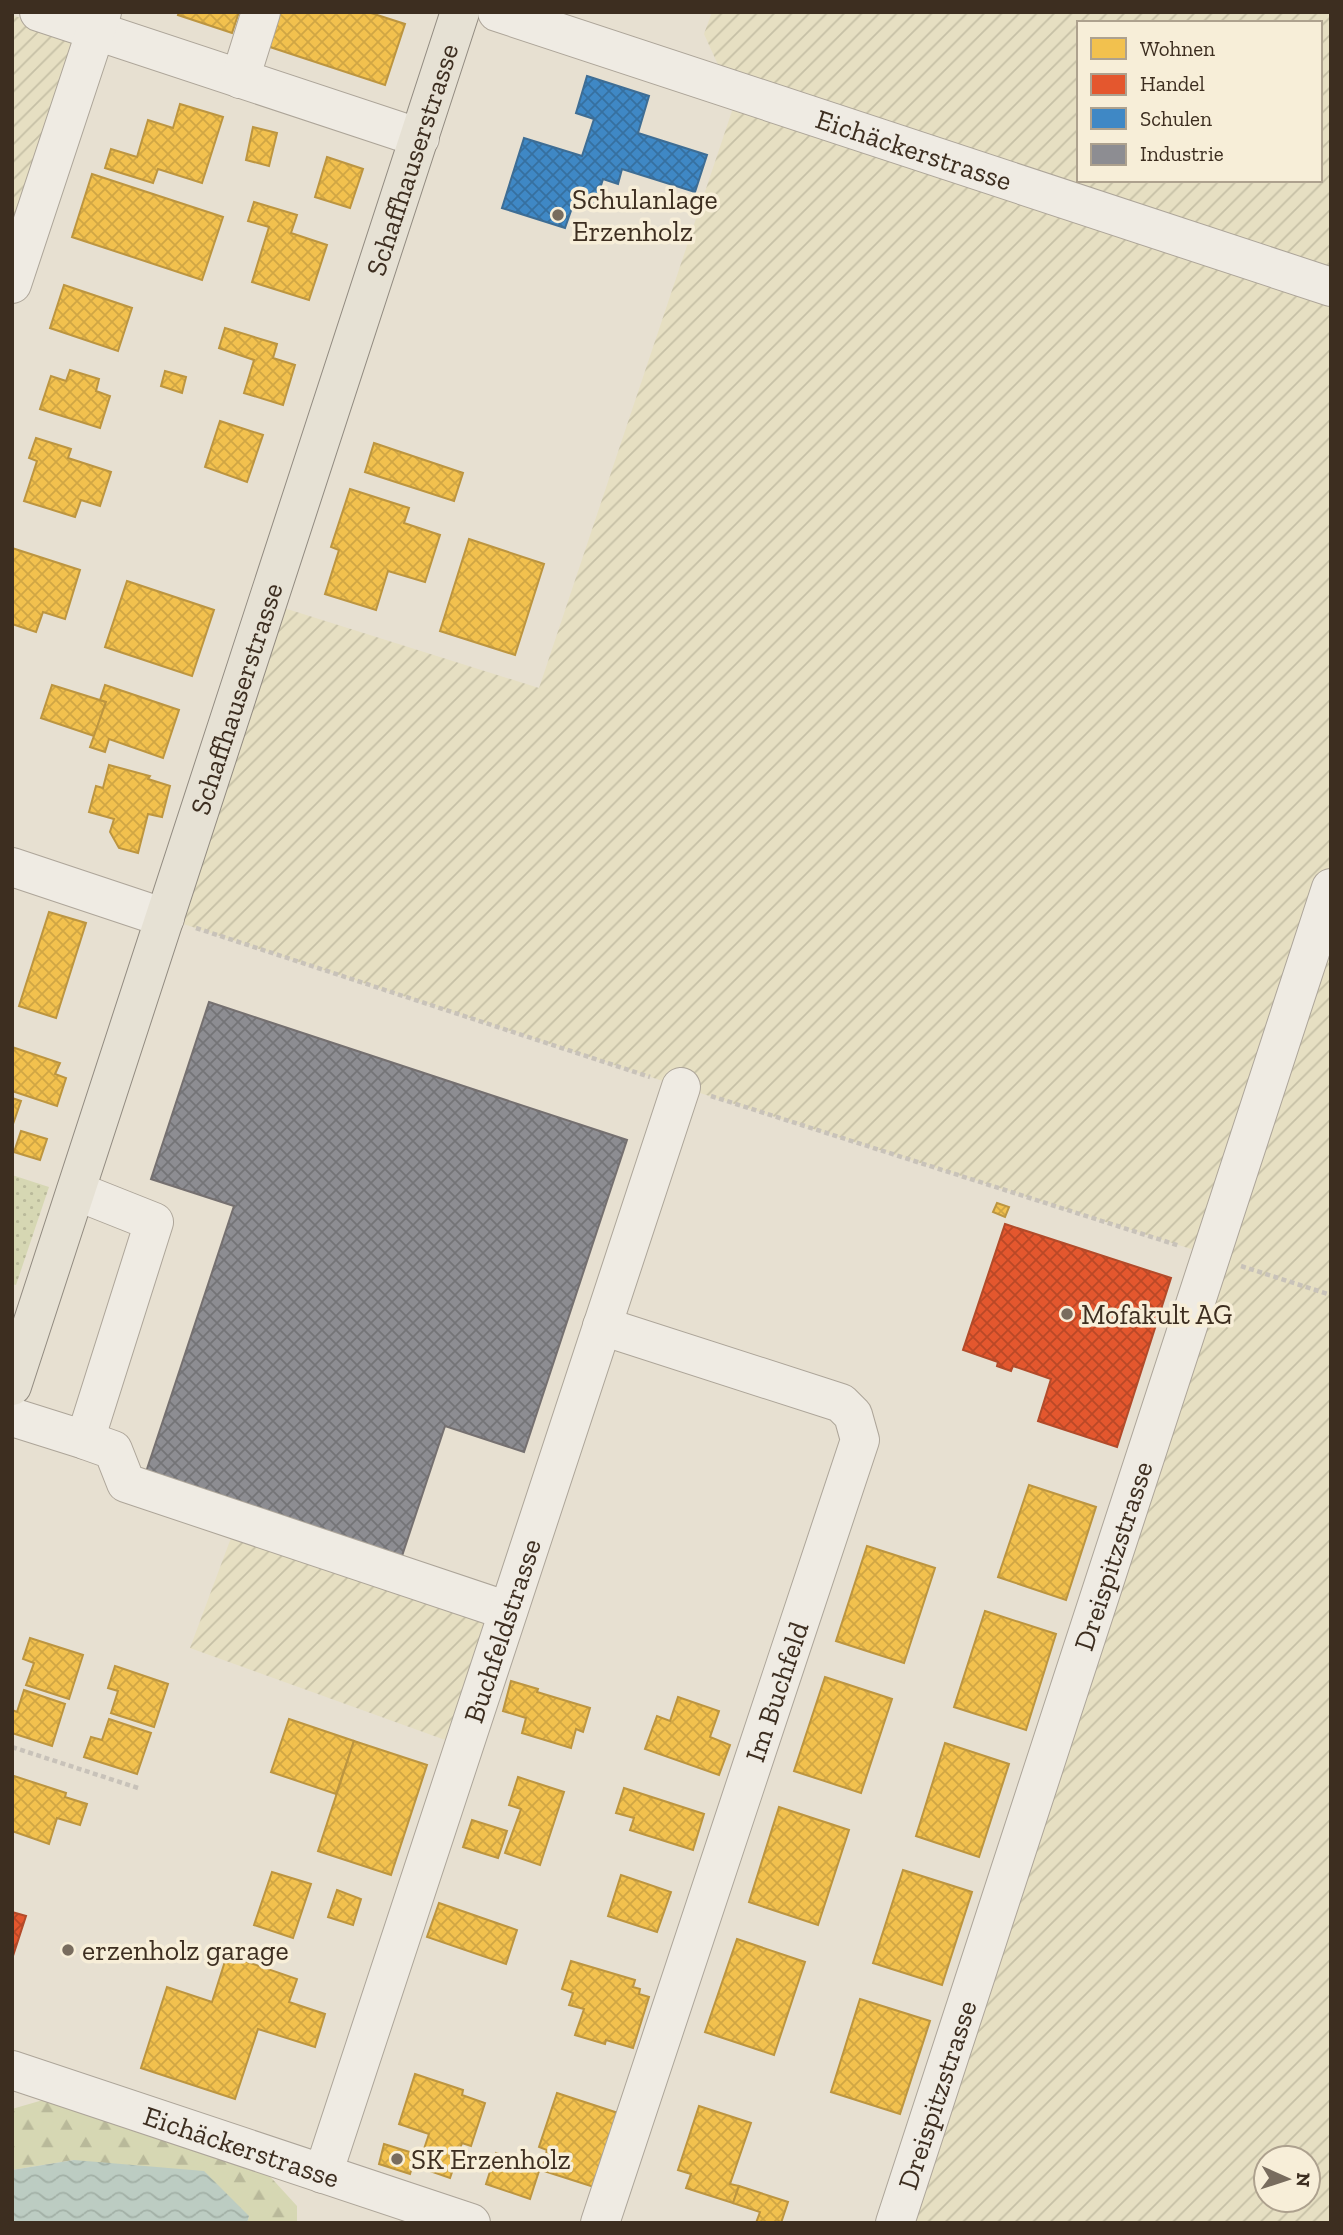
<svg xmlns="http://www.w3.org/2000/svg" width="1343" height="2235" viewBox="0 0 1343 2235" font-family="'Zilla Slab',serif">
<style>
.farmland{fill:url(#farmland-furrows);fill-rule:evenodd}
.grass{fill:url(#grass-dots)}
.forest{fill:url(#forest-firs)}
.water{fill:url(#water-waves)}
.homes{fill:url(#homes-cross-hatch);stroke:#bc9540;stroke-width:2}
.shops{fill:url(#shops-cross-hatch);stroke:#b24b2a;stroke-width:2}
.schools{fill:url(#schools-cross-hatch);stroke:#3e6d94;stroke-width:2}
.industry{fill:url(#industry-cross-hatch);stroke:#757070;stroke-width:2}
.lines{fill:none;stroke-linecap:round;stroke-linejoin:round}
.minor-casing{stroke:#ada599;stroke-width:40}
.major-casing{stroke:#928b80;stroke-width:40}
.path{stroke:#c8c2b9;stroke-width:4.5;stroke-dasharray:5 3.5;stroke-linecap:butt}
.minor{stroke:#efebe3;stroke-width:38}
.major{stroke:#e6e1d4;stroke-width:38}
.poi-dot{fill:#786c5e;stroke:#f7eed8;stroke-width:2.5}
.labels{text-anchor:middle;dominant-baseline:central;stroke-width:7;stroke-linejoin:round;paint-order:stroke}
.street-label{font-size:28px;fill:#3d2e20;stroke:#f7eed8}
.poi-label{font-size:28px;fill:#3d2e20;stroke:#f7eed8;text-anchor:start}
</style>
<defs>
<pattern id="farmland-furrows" width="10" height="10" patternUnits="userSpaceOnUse" patternTransform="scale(1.75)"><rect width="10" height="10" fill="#e6dfc2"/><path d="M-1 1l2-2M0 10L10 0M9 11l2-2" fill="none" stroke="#c6c0a6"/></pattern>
<pattern id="grass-dots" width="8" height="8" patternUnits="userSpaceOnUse" patternTransform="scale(1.75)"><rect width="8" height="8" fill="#d6d7b3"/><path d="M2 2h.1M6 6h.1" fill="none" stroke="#b9b99a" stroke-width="1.8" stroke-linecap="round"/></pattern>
<pattern id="forest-firs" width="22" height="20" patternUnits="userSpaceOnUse" patternTransform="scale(1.75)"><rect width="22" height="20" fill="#d6d7b3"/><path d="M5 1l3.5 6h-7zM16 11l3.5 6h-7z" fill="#b9b99a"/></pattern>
<pattern id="water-waves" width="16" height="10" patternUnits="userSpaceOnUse" patternTransform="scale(1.75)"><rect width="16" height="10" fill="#bcccc2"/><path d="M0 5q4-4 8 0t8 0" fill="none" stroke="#a2b0a6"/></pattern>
<pattern id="homes-cross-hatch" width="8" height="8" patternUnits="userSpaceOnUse" patternTransform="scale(1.75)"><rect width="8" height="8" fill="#f2c14e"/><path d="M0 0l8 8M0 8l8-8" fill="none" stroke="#d0a644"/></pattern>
<pattern id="shops-cross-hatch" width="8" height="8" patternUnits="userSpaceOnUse" patternTransform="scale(1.75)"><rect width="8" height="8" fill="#e4572e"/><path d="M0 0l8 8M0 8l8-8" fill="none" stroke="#ba4827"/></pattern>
<pattern id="schools-cross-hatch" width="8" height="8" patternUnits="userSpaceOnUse" patternTransform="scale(1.75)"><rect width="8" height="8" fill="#3f88c5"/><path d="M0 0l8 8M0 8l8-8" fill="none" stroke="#3670a0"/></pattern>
<pattern id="industry-cross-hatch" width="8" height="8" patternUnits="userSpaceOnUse" patternTransform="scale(1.75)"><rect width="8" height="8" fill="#8d8d92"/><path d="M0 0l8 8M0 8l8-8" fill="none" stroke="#747477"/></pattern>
</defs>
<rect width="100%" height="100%" fill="#e7e0d1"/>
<g class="farmland">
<path d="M712 12H1331V2223H895L1210 1255 681 1087 165 918 268 603 539 688 735 102 704 34ZM1079 23H1320V180H1079ZM1266 2158H1308V2200H1266Z"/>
<polygon points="12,15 84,39 12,257"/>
<polygon points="235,1527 489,1609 448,1741 190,1648"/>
</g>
<polygon class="grass" points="12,1175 49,1187 16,1285 12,1284"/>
<polygon class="forest" points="43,2100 265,2171 297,2206 297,2223 247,2223 249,2216 74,2160 12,2170 12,2109"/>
<polygon class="water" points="74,2160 204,2171 249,2216 247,2223 12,2223 12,2170"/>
<g class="homes">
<polygon points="179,12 239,12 232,33 178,15"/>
<polygon points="275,12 368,12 405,24 385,85 264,45"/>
<polygon points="180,104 223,117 202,183 158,169 153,183 105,168 111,149 137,157 148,120 173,128"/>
<polygon points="253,127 277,133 269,166 246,160"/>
<polygon points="327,157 363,169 350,208 315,197"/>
<polygon points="92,174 223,217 202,280 72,237"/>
<polygon points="254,202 297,215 291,233 327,245 309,300 252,282 269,227 248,221"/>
<polygon points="64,285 132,308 118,351 50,328"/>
<polygon points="225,328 277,344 273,358 295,365 283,405 244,393 254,360 219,348"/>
<polygon points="70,370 99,379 96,391 110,396 100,428 40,409 51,376 66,381"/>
<polygon points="165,371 186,377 182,393 161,386"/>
<polygon points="220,421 263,435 247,482 205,467"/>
<polygon points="36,438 71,449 68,458 111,472 100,506 81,500 75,517 24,501 37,461 29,458"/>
<polygon points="374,443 463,473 454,501 365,472"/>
<polygon points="350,489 409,508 404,523 440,535 425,582 388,571 376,610 325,594 339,550 331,547"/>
<polygon points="469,539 544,564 515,655 440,631"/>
<polygon points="12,548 80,570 65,619 43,612 36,632 12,624"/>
<polygon points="127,581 214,610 192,676 105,647"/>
<polygon points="52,685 106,702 94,736 41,718"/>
<polygon points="105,685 179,710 163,758 109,739 105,752 90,747 106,702 100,700"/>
<polygon points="109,765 150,776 148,779 170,786 162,817 148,814 138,853 119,848 110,832 114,819 89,812 96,786 103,788"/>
<polygon points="49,912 86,923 56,1018 19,1006"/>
<polygon points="12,1047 60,1063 55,1074 66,1078 57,1106 12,1091"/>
<polygon points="12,1098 21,1101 12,1127"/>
<polygon points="21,1131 47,1139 40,1160 14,1152"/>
<polygon points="997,1203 1009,1207 1005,1217 993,1212"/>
<polygon points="1029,1485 1096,1507 1066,1600 998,1577"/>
<polygon points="867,1546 935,1568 904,1663 836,1641"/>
<polygon points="985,1611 1056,1634 1026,1730 954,1707"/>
<polygon points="30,1638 83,1655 69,1699 26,1685 34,1663 23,1659"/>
<polygon points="115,1666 168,1684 154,1727 111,1713 118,1691 108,1688"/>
<polygon points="825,1677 892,1699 861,1793 794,1771"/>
<polygon points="511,1681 538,1689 537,1692 590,1708 583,1732 576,1729 571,1748 522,1733 526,1718 503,1711"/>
<polygon points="24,1690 65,1704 52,1746 12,1733 12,1710 17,1712"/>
<polygon points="678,1697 719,1711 710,1737 730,1745 719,1775 645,1749 657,1716 670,1721"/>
<polygon points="109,1719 151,1733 137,1774 84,1757 91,1737 102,1740"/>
<polygon points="289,1719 354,1741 336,1794 271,1772"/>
<polygon points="354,1741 427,1765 391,1875 318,1851"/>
<polygon points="945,1743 1009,1764 979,1857 916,1836"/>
<polygon points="14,1776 66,1793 65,1797 87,1804 80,1825 57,1818 49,1844 12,1831 12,1781"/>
<polygon points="518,1777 564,1792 540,1865 505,1853 521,1809 509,1805"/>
<polygon points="624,1788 704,1814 693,1850 630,1830 634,1818 616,1813"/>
<polygon points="779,1807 849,1830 818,1925 749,1902"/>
<polygon points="472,1820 507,1831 498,1858 463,1847"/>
<polygon points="903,1870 972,1892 942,1985 873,1963"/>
<polygon points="272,1872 311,1884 293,1938 254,1925"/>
<polygon points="621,1875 671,1892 657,1932 608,1916"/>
<polygon points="337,1890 361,1899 353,1925 328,1917"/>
<polygon points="439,1903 517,1930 506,1964 427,1937"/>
<polygon points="737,1939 805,1962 774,2055 705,2032"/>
<polygon points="227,1955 297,1979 289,2002 325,2014 315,2047 258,2029 235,2099 141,2068 167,1987 212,2002"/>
<polygon points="571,1961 635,1980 633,1987 640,1989 639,1994 649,1997 633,2048 606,2040 605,2044 575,2035 584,2009 569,2005 573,1993 562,1989"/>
<polygon points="860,1999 930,2021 900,2114 831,2092"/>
<polygon points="415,2074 463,2090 462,2095 485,2103 471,2146 462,2143 450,2178 418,2167 429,2134 399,2124"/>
<polygon points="557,2093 618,2113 594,2187 541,2170 547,2150 539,2147"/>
<polygon points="699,2106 751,2123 730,2184 739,2186 733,2203 686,2188 691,2174 678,2170"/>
<polygon points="384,2144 416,2154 410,2174 379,2164"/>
<polygon points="496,2153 540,2168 530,2199 486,2184"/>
<polygon points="739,2186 788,2202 781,2223 756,2223 760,2212 733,2203"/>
</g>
<g class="shops">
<polygon points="1005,1224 1171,1278 1117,1447 1038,1421 1051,1379 1013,1366 1011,1371 997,1366 998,1362 963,1350"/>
<polygon points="12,1912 26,1916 12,1959"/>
</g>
<polygon class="schools" points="587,76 649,96 638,133 707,155 695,192 622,169 618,184 603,179 594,208 574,202 565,228 502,208 524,138 582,156 594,119 576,113"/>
<polygon class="industry" points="209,1002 627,1140 524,1452 445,1426 400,1562 144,1478 234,1206 151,1179"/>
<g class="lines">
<defs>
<g id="minor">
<polyline points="39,12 420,138"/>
<path id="s1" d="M497 12 1331 287"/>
<polyline points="240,79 261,12"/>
<polyline points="12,284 102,12"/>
<polyline points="12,867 165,918"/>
<polyline points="12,1417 85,1440 154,1222 76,1191"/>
<polyline points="85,1440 113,1450 126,1483 508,1611"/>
<path id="s2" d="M12 2070 471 2223"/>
<path id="s3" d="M323 2174 681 1087"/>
<path id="s4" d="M600 2223 860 1440 853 1415 841 1403 602 1326"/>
<path id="s5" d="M895 2223 1331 888"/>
</g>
<g id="major">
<path id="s6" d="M12 1386 460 12"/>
</g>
</defs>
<use href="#minor" class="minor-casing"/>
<use href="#major" class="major-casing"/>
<g class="path">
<polyline points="196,928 650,1077"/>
<polyline points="711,1096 1180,1246"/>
<polyline points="1241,1266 1331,1295"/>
<polyline points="12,1747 138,1788"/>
</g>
<use href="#minor" class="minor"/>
<use href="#major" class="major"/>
</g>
<g class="poi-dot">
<circle cx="558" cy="215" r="7"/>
<circle cx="1067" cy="1314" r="7"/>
<circle cx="68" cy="1950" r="7"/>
<circle cx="397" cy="2159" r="7"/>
</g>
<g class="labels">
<g class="street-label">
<text stroke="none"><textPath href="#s1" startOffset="439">Eichäckerstrasse</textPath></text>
<text stroke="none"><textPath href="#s6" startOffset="1290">Schaffhauserstrasse</textPath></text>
<text stroke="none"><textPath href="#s6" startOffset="723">Schaffhauserstrasse</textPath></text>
<text stroke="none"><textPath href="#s5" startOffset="702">Dreispitzstrasse</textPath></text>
<text stroke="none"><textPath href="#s3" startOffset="572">Buchfeldstrasse</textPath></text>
<text stroke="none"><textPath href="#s4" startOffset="560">Im Buchfeld</textPath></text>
<text stroke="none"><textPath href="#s5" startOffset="135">Dreispitzstrasse</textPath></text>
<text stroke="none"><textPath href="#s2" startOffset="242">Eichäckerstrasse</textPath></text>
</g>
<g class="poi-label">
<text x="572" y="199">Schulanlage<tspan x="572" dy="32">Erzenholz</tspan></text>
<text x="1081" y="1314">Mofakult AG</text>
<text x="82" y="1950">erzenholz garage</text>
<text x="411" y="2159">SK Erzenholz</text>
</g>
</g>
<rect width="1343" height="2235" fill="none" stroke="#3d2e20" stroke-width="28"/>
<rect x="1077" y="21" width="245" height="161" fill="#f7eed8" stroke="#ada18e" stroke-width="2"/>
<rect x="1091" y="38" width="35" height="21" fill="#f2c14e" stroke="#ada18e" stroke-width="2"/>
<text x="1140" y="56" font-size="21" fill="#3d2e20">Wohnen</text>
<rect x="1091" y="74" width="35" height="21" fill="#e4572e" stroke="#ada18e" stroke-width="2"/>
<text x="1140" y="91" font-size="21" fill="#3d2e20">Handel</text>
<rect x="1091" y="108" width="35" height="21" fill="#3f88c5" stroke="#ada18e" stroke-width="2"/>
<text x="1140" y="126" font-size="21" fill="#3d2e20">Schulen</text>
<rect x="1091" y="144" width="35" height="21" fill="#8d8d92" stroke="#ada18e" stroke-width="2"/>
<text x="1140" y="161" font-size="21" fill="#3d2e20">Industrie</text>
<g transform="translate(1287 2179) rotate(93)"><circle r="33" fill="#f7eed8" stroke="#ada18e" stroke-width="2"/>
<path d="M0-5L12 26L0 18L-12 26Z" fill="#786c5e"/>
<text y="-10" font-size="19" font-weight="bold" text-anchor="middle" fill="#3d2e20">N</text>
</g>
</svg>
